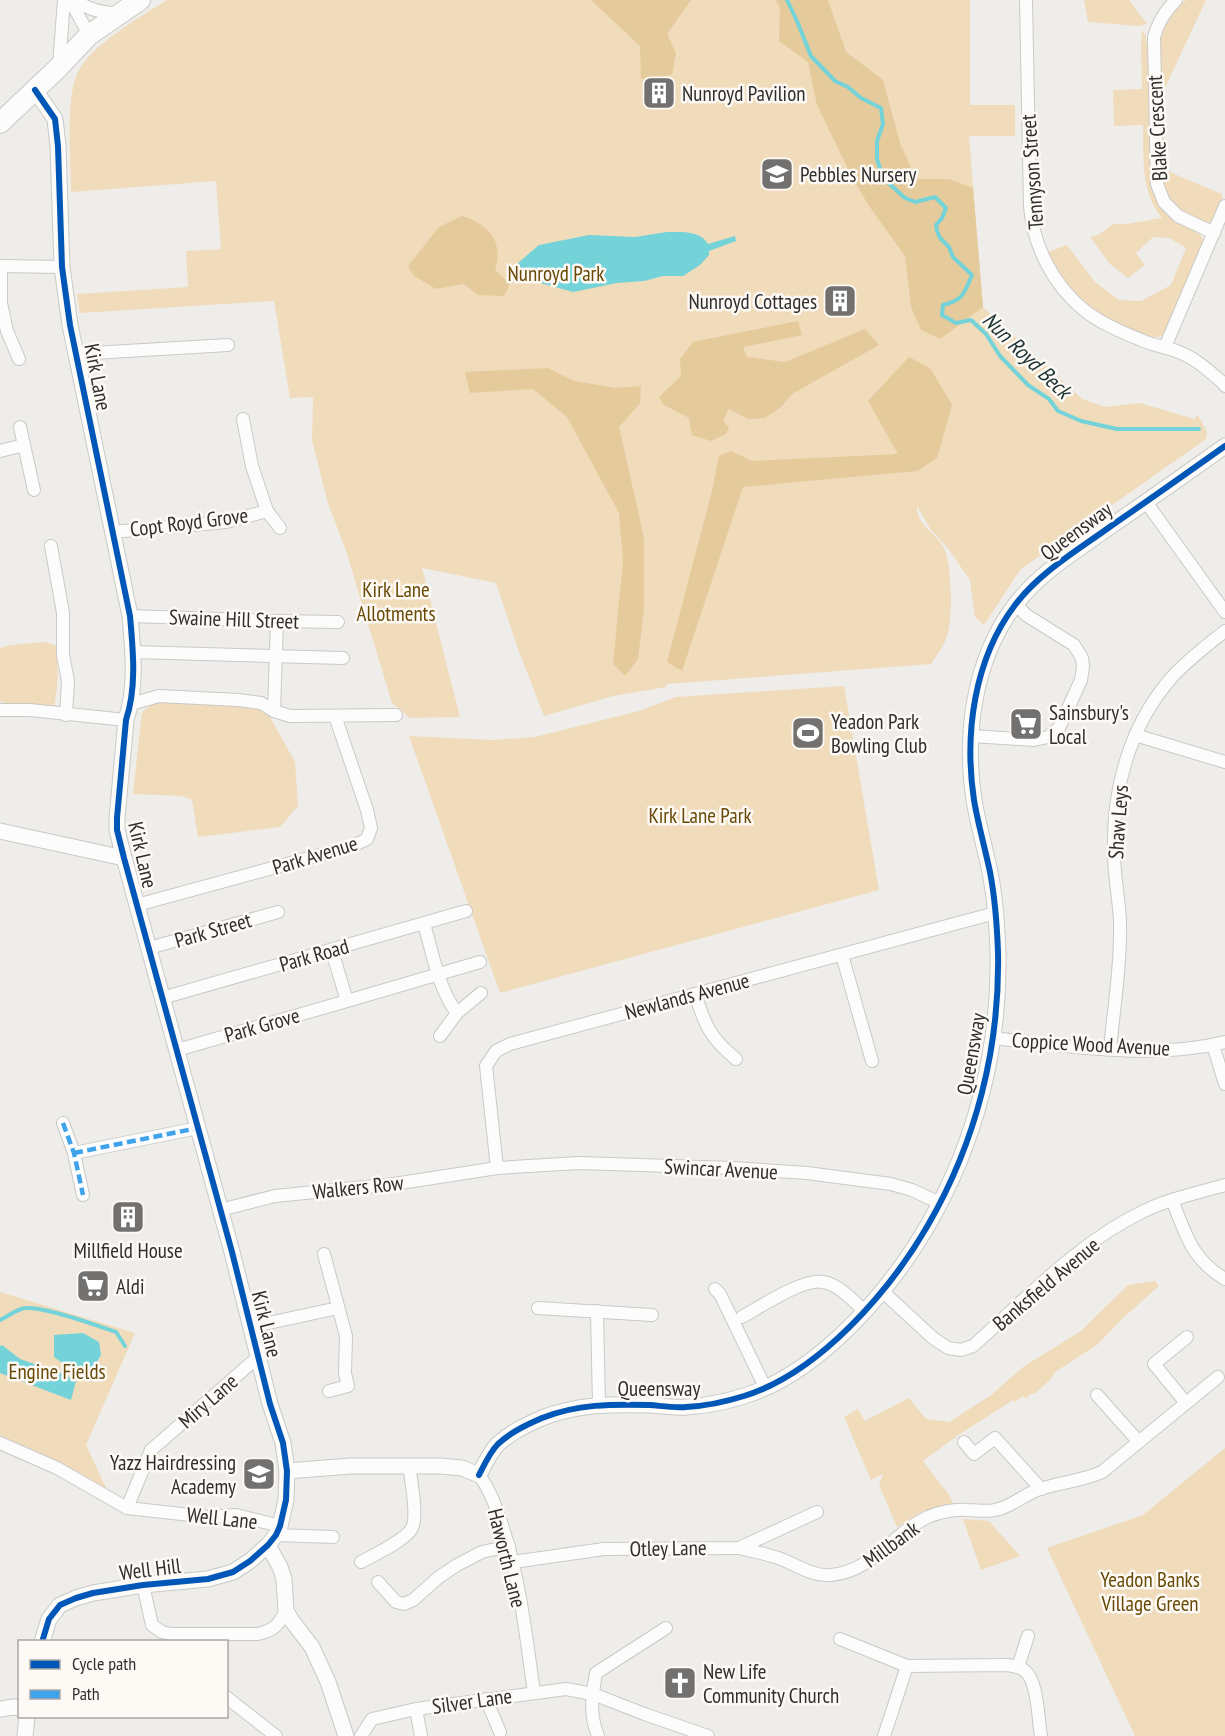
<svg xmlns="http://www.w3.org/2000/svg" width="1225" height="1736" viewBox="0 0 1225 1736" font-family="'PT Sans Narrow',sans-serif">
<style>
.green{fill:#f0dbba}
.forest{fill:#e5ca9b}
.water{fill:#74d3d8}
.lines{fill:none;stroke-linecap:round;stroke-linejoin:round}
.stream{stroke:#74d3d8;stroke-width:4}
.minor-casing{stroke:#cac9c6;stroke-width:14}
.tertiary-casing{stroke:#cac9c6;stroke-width:17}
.primary-casing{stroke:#cac9c6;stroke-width:22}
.minor{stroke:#fdfcfc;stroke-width:12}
.tertiary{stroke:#fdfcfc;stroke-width:15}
.primary{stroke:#fdfcfc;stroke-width:20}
.quiet{stroke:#3ea3eb;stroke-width:4.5;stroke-dasharray:9 4.5;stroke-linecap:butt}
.cycleway-casing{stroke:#fdfaf6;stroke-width:10}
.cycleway{stroke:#0057b8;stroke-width:6}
.labels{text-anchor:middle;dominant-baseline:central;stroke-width:5;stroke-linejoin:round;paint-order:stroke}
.poi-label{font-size:21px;fill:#2f2e2d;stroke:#fdfaf6;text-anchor:start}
.street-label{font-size:21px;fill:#2f2e2d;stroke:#fdfaf6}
.park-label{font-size:21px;fill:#684905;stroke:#fdfaf6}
.water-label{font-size:22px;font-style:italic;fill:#1c3335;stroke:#fdfaf6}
</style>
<rect width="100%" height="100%" fill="#efedea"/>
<g class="green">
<path d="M167 0H970V105H1015V136H969L983 307 1082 399 1105 407 1140 403 1194 419 1198 415 1207 432 1206 439 1020 570 984 625 975 617 970 580 947 547 931 530 917 506C916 526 938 534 944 548 952 565 953 618 947 636 944 646 937 655 931 664L667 684 666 687 613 696 544 716 518 649 496 583 422 568 460 717 410 718 392 703 346 551 328 503 312 441 313 397 290 398 274 301 80 313 77 294 188 287 186 251 221 249 216 181 71 192C71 161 65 98 78 72 92 44 141 17 167 0Z"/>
<polygon points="1084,0 1129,0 1147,24 1138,26 1088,22"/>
<path d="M1186 0H1206L1163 92 1165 170 1222 194C1225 206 1216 222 1204 224L1190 219 1173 205 1161 181 1159 53C1161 28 1167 17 1186 0Z"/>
<path d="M1142 31 1146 35V42L1149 45 1152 184 1174 219 1199 233 1203 239 1204 247 1164 335C1152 340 1145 335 1134 331 1089 312 1069 296 1046 253L1067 245 1095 282 1119 300 1141 301 1171 285 1186 248 1169 238 1153 237 1136 253 1145 265 1128 278 1110 264 1090 237 1098 235 1113 224H1127L1162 218C1140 191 1144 158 1143 125L1114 126 1113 90 1142 89 1141 46Z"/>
<path d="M46 642 56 646C59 667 58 686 54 708L38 704 11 705 0 701V648L11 645Z"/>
<polygon points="844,686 879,890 500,993 409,736 493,740 535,737 639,711 676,697"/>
<polygon points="158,700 244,704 259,709 270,717 295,762 298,806 280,827 198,837 192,800 182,796 133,794 142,712"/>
<polygon points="1155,1281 1159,1286 1122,1319 1097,1345 1055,1372 1050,1380 1034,1394 1032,1393 1026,1399 1023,1396 1015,1402 1013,1400 957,1436 923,1461 949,1495 953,1503 923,1511 897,1527 879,1485 883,1474 871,1480 844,1417 858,1409 865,1421 909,1398 926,1419 949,1422 990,1396 1023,1367 1081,1331 1128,1285"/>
<polygon points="0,1292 135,1333 86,1445 107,1490 46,1456 0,1435"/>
<polygon points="1225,1448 1225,1736 1135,1736 1047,1548 1143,1515"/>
<polygon points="963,1519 989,1521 1020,1556 981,1570"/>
</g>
<g class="forest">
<polygon points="591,0 691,0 667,34 676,53 672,75 641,79 640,46"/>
<polygon points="776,0 828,0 846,52 883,80 900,143 916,179 949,179 973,188 983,307 940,339 921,330 911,307 905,256 869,206 851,175 817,105 808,62 779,41 780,9"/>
<path d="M462 216C489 224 504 242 495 270L510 284 504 296 478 295 464 284 436 289 414 276 408 266 439 227Z"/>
<polygon points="798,321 802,335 743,347 747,357 785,362 865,329 879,345 792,394 780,408 764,418 748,419 729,409 723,420 729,428 726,434 711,441 692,435 689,418 664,405 659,397 681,376 680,359 693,342"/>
<polygon points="909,357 930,368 952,405 937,458 917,471 743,487 682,671 667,662 712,491 719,456 731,451 752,461 898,454 868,401"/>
<polygon points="548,368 574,381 617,388 641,386 640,403 619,427 644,538 644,607 638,659 625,676 613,664 623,561 619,513 567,417 533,389 470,393 465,372"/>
</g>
<g class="water">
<path d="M667 232C681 232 700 230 708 244L735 236 736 241 709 251V255L700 265 683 276H663L644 281 617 283 573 292 522 278 518 263 539 245 589 235 635 237Z"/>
<polygon points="83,1333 99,1342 101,1355 93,1368 80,1375 54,1357 54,1335"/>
<polygon points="2,1345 20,1359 61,1373 76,1381 71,1400 0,1373 0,1346"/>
</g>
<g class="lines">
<g class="stream">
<path d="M787 0 797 21 811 56 835 81 848 87 861 98 881 108 883 124 877 141V159L883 178 905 198 915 202 935 197 946 208 942 218 936 225 937 231 940 238 949 247 953 257 972 275C964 293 964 300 943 305L942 315 956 323 971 320 986 334 1000 356 1028 385 1049 399 1058 411 1081 421 1117 429H1199"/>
<path d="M0 1320C6 1317 15 1311 21 1309 36 1303 98 1326 116 1332L125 1346"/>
</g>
<defs>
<g id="minor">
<polyline points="70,0 89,35"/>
<path d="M76 0C89 11 103 12 120 14"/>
<path d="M1026 0 1030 206C1033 245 1053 285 1084 310 1100 323 1122 332 1141 340 1152 345 1165 347 1176 351 1194 357 1208 370 1222 382L1225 386"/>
<path d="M1176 0C1165 11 1158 22 1154 37L1157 184 1164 202 1178 216 1214 233"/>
<polyline points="59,66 64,0"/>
<polyline points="0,266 62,267"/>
<polyline points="1,266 1,303 7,331 19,359"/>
<polyline points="1165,347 1225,206"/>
<polyline points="76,354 228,345"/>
<polyline points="20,427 34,490"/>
<polyline points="0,451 24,445"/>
<polyline points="1146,502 1225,612"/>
<polyline points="267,511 280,528"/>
<polyline points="112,532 226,522 267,511 252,466 243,419"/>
<polyline points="51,546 63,613 63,655 68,681 66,715"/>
<polyline points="130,616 277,621 338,622"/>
<polyline points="133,652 343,658"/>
<polyline points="131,704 159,696 238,700 261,703 274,711 290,716 396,715"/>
<polyline points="0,710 30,710 126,720"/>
<polyline points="274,711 277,621"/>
<polyline points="1135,735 1225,762"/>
<polyline points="971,736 1034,740 1048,737 1059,728 1081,680 1083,667 1082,658 1074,645 1026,615 1016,604"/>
<polyline points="137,905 353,846 367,839 371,828 367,810 335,716"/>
<path d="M424 924C433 954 438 988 457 1013L440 1036"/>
<polyline points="149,948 278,912"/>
<polyline points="842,955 872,1061"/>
<path d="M695 994C705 1025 710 1038 736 1059"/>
<polyline points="162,998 466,911"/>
<polyline points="347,1001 480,962"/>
<polyline points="457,1013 481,993"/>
<path d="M993 1038C1068 1046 1151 1060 1225 1042"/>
<polyline points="1213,1045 1225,1084"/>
<path d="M1110 1049C1114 1007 1121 964 1120 921 1119 899 1114 876 1114 853 1112 789 1130 724 1173 676 1189 659 1207 645 1225 631"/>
<polyline points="177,1050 347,1001 332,951"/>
<polyline points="63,1123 74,1153 83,1195"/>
<polyline points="74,1153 198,1128"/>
<polyline points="497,1168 486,1066 496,1051 510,1044 995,913"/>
<path d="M1172 1200C1186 1234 1191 1259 1225 1279"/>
<polyline points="220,1210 275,1196 394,1184 497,1168 579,1163 732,1168 807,1173 891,1184 912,1190 940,1203"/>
<polyline points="324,1254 346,1336 345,1373 348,1386 329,1391"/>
<polyline points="715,1289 720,1294 765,1387"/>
<path d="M882 1291 933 1338 948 1348 961 1350 973 1346C1026 1299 1078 1243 1142 1212 1168 1199 1197 1193 1225 1185"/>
<polyline points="538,1308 652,1315"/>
<polyline points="597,1311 599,1405"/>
<path d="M742 1317C760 1307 803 1278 823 1282 838 1284 854 1301 864 1311"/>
<polyline points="250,1327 338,1308"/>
<polyline points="1097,1395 1138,1441"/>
<polyline points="1186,1403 1154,1364 1187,1337"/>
<polyline points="964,1442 974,1454 995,1438 1041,1489"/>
<polyline points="0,1443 57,1468 127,1508 209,1517 236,1515 280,1526"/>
<path d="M479 1475C490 1490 496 1507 502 1525 520 1579 526 1636 534 1693"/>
<polyline points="127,1508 151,1450 257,1358"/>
<polyline points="276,1535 333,1537"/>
<path d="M739 1548C751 1551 763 1553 775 1557 793 1562 811 1577 831 1575 874 1571 891 1534 928 1517 940 1512 954 1509 968 1510 977 1510 986 1512 995 1510 1012 1507 1024 1494 1040 1489 1061 1482 1082 1481 1102 1472L1218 1377"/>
<path d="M361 1562C374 1555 406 1540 412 1528 418 1517 411 1479 409 1466"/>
<polyline points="513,1562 604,1549 739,1548 817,1512"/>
<polyline points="378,1582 396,1602 404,1604 413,1600 439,1577 457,1565 482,1552 509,1546"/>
<path d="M143 1585 152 1625 162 1632 171 1634H258C275 1630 278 1625 286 1611"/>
<polyline points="840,1639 907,1666"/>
<polyline points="1018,1667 1028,1636"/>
<polyline points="226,1697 276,1736"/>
<polyline points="486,1699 500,1732"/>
<polyline points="416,1709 421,1736"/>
<polyline points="361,1736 372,1719 416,1709 566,1689 593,1694 647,1715 708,1736"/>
<path d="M598 1736C589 1713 592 1697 596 1673L666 1628"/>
<path d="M884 1736 907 1666 1007 1665C1013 1666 1020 1666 1025 1671 1038 1681 1038 1720 1041 1736"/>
</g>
<g id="tertiary">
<path d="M35 90 55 119 58 146 62 267 70 325 130 616C133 650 137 687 126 720L117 818V830L124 858 232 1252 270 1404 283 1443 287 1471 286 1500 280 1526 276 1535 268 1545 250 1561 233 1572 208 1579 143 1585 93 1593 76 1598 60 1605 49 1619 42 1642"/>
<polyline points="0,831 124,858"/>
<path d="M287 1471 351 1466H440L462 1468 479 1475C484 1465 490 1452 498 1444 511 1432 526 1425 542 1418 577 1404 612 1404 650 1405 662 1406 674 1408 686 1407 706 1406 725 1402 744 1396 819 1373 890 1291 928 1225 976 1142 1000 1048 998 952 997 925 995 898 990 872 985 848 978 824 974 800 964 734 974 659 1015 605 1040 572 1078 550 1111 526 1149 500 1187 473 1225 446"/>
<polyline points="268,1545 280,1567 284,1579 286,1611 292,1621 312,1647 328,1682 346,1736"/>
<polyline points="0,1709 13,1707 20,1708"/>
<polyline points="25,1736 27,1716"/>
</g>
<polyline id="primary" points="0,123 59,67 89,35 140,0"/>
</defs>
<use href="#minor" class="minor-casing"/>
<use href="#tertiary" class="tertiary-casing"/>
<use href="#primary" class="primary-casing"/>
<use href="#minor" class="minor"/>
<use href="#tertiary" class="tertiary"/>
<use href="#primary" class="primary"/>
<g class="quiet">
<polyline points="63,1123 74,1153 83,1195"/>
<polyline points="74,1153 198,1128"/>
</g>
<defs>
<g id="cycleway">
<path d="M35 90 55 119 58 146 62 267 70 325 130 616C133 650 137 687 126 720L117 818V830L124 858 232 1252 270 1404 283 1443 287 1471 286 1500 280 1526 276 1535 268 1545 250 1561 233 1572 208 1579 143 1585 93 1593 76 1598 60 1605 49 1619 42 1642"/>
<path d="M479 1475C484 1465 490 1452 498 1444 511 1432 526 1425 542 1418 577 1404 612 1404 650 1405 662 1406 674 1408 686 1407 706 1406 725 1402 744 1396 819 1373 890 1291 928 1225 976 1142 1000 1048 998 952 997 925 995 898 990 872 985 848 978 824 974 800 964 734 974 659 1015 605 1040 572 1078 550 1111 526 1149 500 1187 473 1225 446"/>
</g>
</defs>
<use href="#cycleway" class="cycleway-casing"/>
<use href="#cycleway" class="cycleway"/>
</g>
<defs>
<symbol id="building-square" viewBox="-11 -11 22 22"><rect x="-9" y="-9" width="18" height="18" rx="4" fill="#72716f" stroke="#fdfaf6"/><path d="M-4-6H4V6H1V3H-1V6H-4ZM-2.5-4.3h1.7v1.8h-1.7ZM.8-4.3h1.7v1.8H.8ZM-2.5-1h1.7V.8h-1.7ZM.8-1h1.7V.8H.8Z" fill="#fff"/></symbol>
<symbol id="school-square" viewBox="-11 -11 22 22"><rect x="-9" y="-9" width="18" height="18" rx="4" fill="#72716f" stroke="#fdfaf6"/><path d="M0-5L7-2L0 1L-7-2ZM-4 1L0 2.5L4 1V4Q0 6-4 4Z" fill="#fff"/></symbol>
<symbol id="supermarket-square" viewBox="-11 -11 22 22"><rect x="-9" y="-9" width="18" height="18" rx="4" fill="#72716f" stroke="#fdfaf6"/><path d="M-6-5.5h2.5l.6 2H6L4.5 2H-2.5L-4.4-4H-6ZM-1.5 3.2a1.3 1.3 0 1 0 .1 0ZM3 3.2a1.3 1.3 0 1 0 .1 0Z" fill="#fff"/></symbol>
<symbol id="stadium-square" viewBox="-11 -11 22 22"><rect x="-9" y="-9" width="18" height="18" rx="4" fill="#72716f" stroke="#fdfaf6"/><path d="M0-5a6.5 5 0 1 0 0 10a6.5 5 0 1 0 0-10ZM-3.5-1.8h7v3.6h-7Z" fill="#fff"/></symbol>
<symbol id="university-square" viewBox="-11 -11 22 22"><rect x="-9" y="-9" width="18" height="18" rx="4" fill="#72716f" stroke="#fdfaf6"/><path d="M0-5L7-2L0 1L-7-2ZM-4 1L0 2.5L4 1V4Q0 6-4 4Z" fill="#fff"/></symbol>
<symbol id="church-square" viewBox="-11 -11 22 22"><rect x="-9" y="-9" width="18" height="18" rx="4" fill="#72716f" stroke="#fdfaf6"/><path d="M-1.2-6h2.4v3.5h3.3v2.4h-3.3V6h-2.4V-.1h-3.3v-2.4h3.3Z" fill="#fff"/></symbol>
</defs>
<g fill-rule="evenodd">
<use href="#building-square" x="640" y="74" width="38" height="38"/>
<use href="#school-square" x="758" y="155" width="38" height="38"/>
<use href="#building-square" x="821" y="282" width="38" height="38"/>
<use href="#supermarket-square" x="1007" y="705" width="38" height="38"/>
<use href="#stadium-square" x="789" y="714" width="38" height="38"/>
<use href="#building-square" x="109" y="1198" width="38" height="38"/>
<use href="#supermarket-square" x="74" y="1267" width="38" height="38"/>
<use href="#university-square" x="240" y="1455" width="38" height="38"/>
<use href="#church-square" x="661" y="1664" width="38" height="38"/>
</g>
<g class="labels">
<g class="poi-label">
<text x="682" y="93">Nunroyd Pavilion</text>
<text x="800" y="174">Pebbles Nursery</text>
<text x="817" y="301" text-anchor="end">Nunroyd Cottages</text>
<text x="1049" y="712">Sainsbury's<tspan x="1049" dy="24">Local</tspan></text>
<text x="831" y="721">Yeadon Park<tspan x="831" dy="24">Bowling Club</tspan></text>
<text x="128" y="1250" text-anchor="middle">Millfield House</text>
<text x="116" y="1286">Aldi</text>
<text x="236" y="1462" text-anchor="end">Yazz Hairdressing<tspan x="236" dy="24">Academy</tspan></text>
<text x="703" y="1671">New Life<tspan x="703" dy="24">Community Church</tspan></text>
</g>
<g class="street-label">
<text transform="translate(1157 128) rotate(-93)">Blake Crescent</text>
<text transform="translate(1032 172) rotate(-94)">Tennyson Street</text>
<text transform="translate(98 377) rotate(79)">Kirk Lane</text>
<text transform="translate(189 522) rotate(-7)">Copt Royd Grove</text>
<text transform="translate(1076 531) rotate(-36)">Queensway</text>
<text transform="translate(234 619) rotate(2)">Swaine Hill Street</text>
<text transform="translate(1118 822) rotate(-86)">Shaw Leys</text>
<text transform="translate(143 855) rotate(77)">Kirk Lane</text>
<text transform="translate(315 855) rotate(-17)">Park Avenue</text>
<text transform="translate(213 930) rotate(-16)">Park Street</text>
<text transform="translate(314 955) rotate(-16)">Park Road</text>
<text transform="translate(687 996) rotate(-15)">Newlands Avenue</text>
<text transform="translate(262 1025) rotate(-16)">Park Grove</text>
<text transform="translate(1091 1044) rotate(3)">Coppice Wood Avenue</text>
<text transform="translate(971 1054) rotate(-80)">Queensway</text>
<text transform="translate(721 1169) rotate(3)">Swincar Avenue</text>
<text transform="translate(358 1187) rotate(-6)">Walkers Row</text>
<text transform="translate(1046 1284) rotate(-40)">Banksfield Avenue</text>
<text transform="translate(267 1324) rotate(76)">Kirk Lane</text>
<text x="659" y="1388">Queensway</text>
<text transform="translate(208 1401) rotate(-41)">Miry Lane</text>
<text transform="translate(222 1518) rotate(6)">Well Lane</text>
<text transform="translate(891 1544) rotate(-36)">Millbank</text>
<text transform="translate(668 1548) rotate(-1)">Otley Lane</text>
<text transform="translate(507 1558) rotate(76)">Haworth Lane</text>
<text transform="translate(150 1569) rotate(-7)">Well Hill</text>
<text transform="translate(472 1701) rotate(-8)">Silver Lane</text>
</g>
<g class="park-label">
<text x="556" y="273">Nunroyd Park</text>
<text x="396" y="589">Kirk Lane<tspan x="396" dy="24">Allotments</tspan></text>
<text x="700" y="815">Kirk Lane Park</text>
<text x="57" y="1371">Engine Fields</text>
<text x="1150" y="1579">Yeadon Banks<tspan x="1150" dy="24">Village Green</tspan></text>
</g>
<g class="water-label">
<text transform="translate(1027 355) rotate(44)">Nun Royd Beck</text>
</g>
</g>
<rect x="18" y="1640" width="210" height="78" fill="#fdfaf6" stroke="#aba8a6" stroke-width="1.5"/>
<rect x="30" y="1660" width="30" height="9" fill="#0057b8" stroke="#aba8a6" stroke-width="1.5"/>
<text x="72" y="1670" font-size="18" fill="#2f2e2d">Cycle path</text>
<rect x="30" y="1690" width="30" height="9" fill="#3ea3eb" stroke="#aba8a6" stroke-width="1.5"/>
<text x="72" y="1700" font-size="18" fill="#2f2e2d">Path</text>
</svg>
